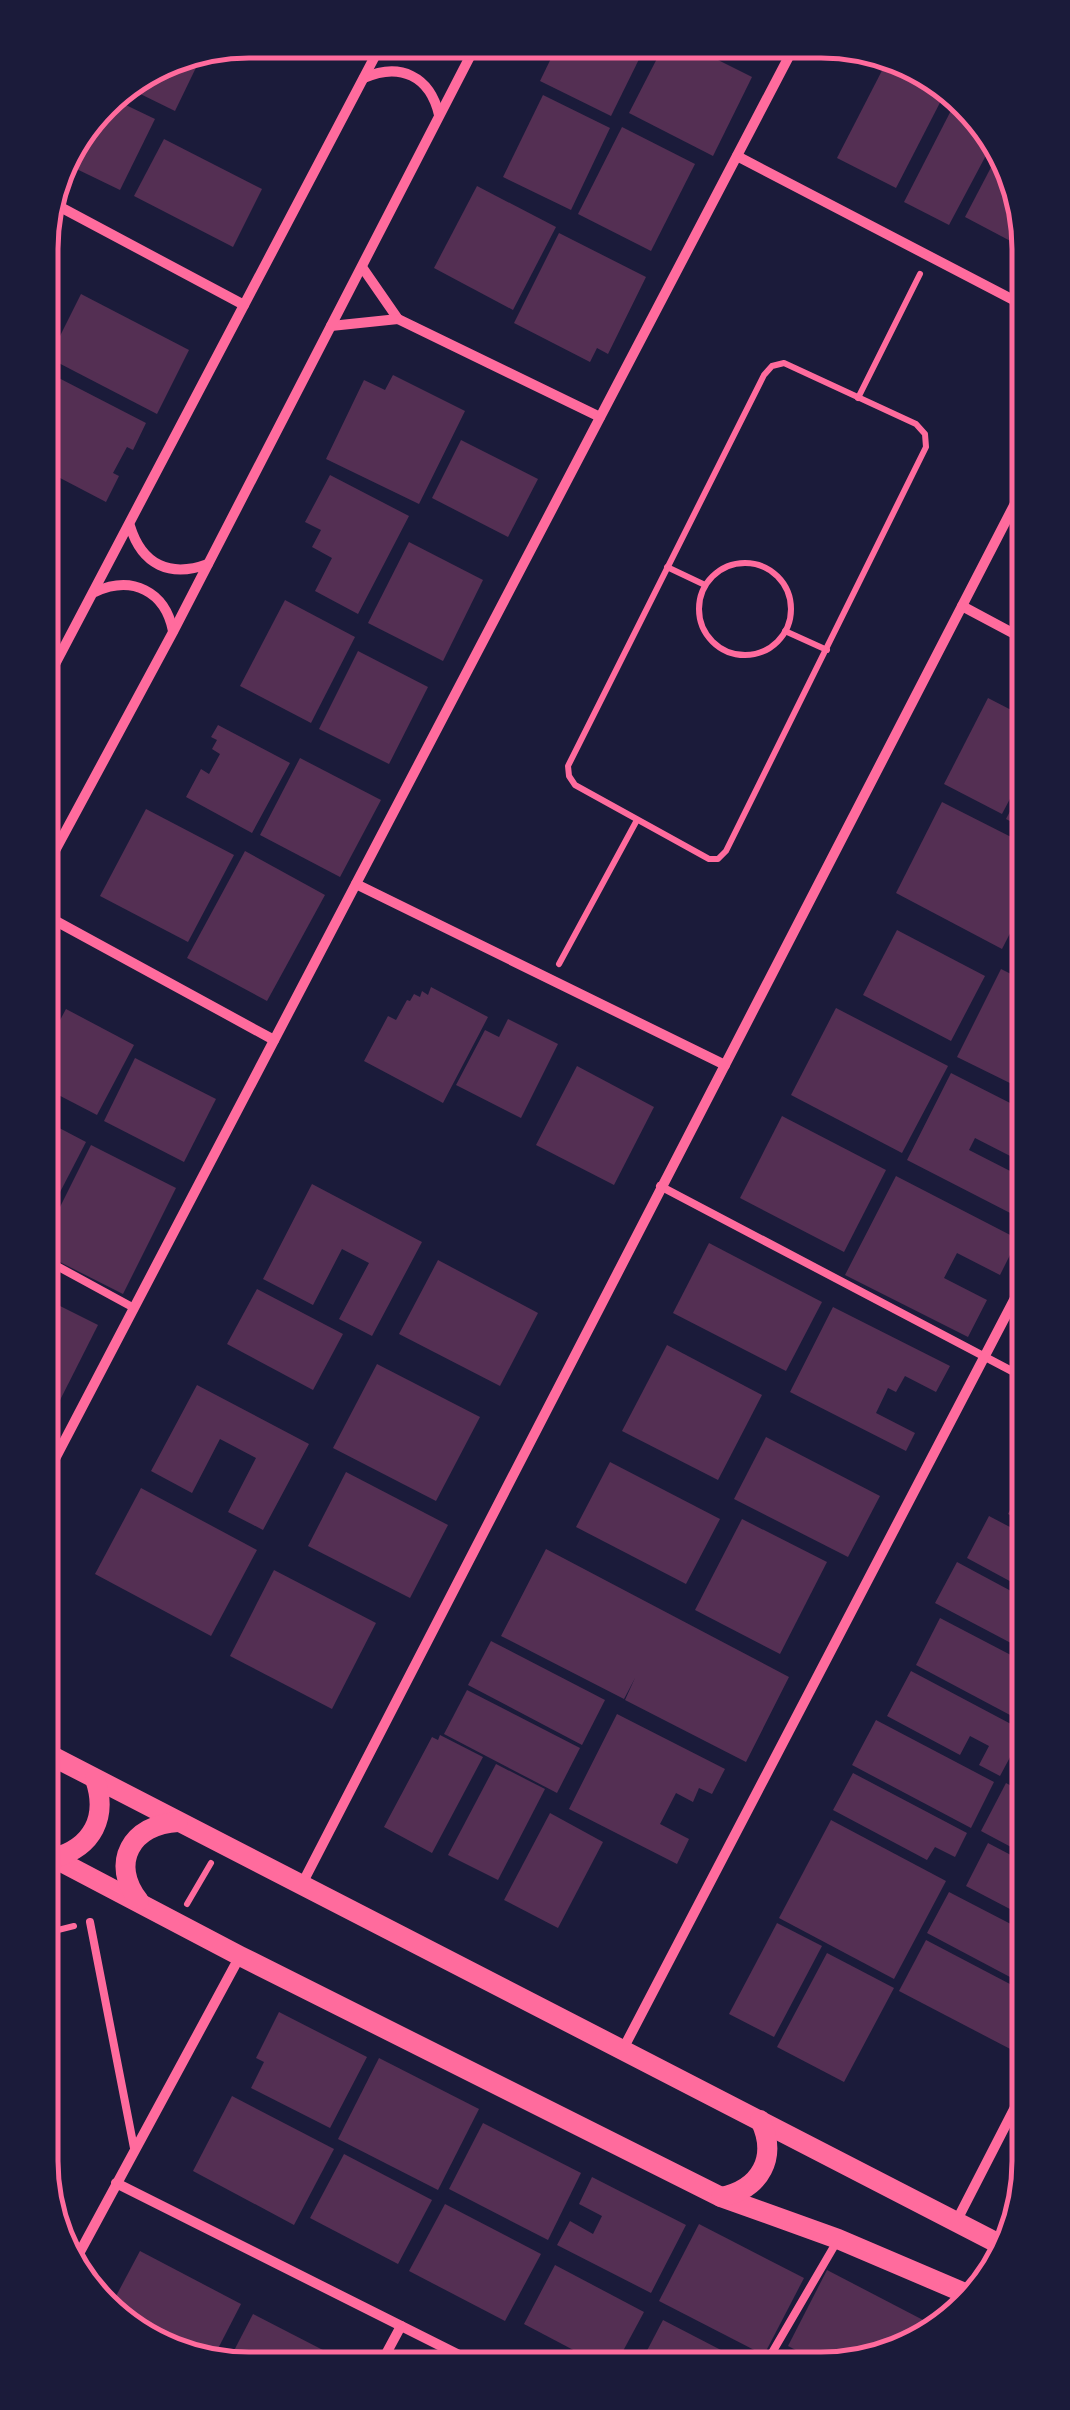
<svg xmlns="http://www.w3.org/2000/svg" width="1070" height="2410" viewBox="0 0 1070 2410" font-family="Jost,sans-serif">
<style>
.building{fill:#542f53}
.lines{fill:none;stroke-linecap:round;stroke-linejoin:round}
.path{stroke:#ff6b9d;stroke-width:6}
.service{stroke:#ff6b9d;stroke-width:8}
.minor{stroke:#ff6b9d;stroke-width:10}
.secondary{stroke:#ff6b9d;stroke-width:20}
.rim{fill:none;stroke:#ff6b9d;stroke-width:5}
</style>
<rect width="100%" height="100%" fill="#1b1b3a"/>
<g class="building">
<polygon points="559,42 647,43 611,116 540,81"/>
<polygon points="665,43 684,43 752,77 713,156 629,113"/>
<polygon points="746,43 770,43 765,53"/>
<polygon points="205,49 175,111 122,85 169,56"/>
<polygon points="889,57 948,87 896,188 837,158"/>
<polygon points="960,93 992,144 949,225 904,202"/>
<polygon points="543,95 610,128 571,210 503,177"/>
<polygon points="107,96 155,119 120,190 60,161"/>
<polygon points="622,127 695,164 651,251 578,214"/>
<polygon points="164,139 262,189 233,247 134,196"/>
<polygon points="998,154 1023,194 1023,240 1020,246 965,217"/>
<polygon points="477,186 556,227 513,310 434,268"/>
<polygon points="559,233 646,277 608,354 597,348 590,362 514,323"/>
<polygon points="81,294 189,350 157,414 49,358"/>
<polygon points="51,374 146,423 133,450 127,447 113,473 119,476 106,502 41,468 41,394"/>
<polygon points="393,375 465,411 419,504 326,459 364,380 385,390"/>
<polygon points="461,440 538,479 508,537 432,498"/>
<polygon points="330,475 409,516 358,614 315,591 332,558 312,547 321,530 305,522"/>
<polygon points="409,542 483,580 443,661 368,623"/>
<polygon points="285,600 355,637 311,723 240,686"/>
<polygon points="358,651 428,687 389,764 319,729"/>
<polygon points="988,698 1025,717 1025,770 1002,814 944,784"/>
<polygon points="218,725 290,763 252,833 186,797 201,769 209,774 220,754 212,749 217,740 211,737"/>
<polygon points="300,758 381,800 340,877 260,835"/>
<polygon points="1025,783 1025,829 1006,819"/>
<polygon points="942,802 1025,844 1025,904 1002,949 896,893"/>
<polygon points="146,809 234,855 188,942 100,896"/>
<polygon points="245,851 325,895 267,1001 187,958"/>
<polygon points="897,930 985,976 951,1041 863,995"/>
<polygon points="1025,932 1025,959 1014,953"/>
<polygon points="1001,969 1025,981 1026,1091 957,1057"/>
<polygon points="431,987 488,1017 443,1103 364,1061 388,1016 396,1020 407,1000 410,1001 414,994 420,997 422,991 428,995"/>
<polygon points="836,1008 948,1066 902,1153 791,1095"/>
<polygon points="66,1009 134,1045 97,1115 43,1087 43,1052"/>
<polygon points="508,1019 558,1044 521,1118 456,1085 485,1030 499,1037"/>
<polygon points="135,1058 216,1099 184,1162 104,1121"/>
<polygon points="577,1066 654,1107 614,1185 536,1145"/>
<polygon points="951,1073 1026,1111 1026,1164 975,1138 969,1150 1026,1179 1026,1221 907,1160"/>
<polygon points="782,1116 886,1170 844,1252 740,1198"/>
<polygon points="44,1120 86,1142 44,1223"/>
<polygon points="91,1145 176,1188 123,1294 44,1254 44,1239"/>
<polygon points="896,1176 1018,1239 1000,1275 957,1253 944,1278 987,1300 968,1337 845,1275"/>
<polygon points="312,1184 422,1242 372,1336 339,1319 369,1263 342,1249 313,1305 263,1279"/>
<polygon points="709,1243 822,1302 786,1371 673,1313"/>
<polygon points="438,1260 538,1313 500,1386 399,1334"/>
<polygon points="257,1289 343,1334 313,1390 227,1344"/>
<polygon points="44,1298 98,1325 55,1410 44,1405"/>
<polygon points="833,1307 950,1366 936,1392 905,1376 896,1392 888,1388 876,1413 915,1433 906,1451 790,1392"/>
<polygon points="667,1345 762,1395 718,1480 622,1431"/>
<polygon points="377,1364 480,1417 436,1501 333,1448"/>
<polygon points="197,1385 309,1444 263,1530 228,1512 256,1458 220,1439 192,1493 151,1471"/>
<polygon points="766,1437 880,1496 848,1557 734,1499"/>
<polygon points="610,1462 720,1519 686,1584 576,1527"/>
<polygon points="346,1472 448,1525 410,1598 308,1546"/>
<polygon points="1027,1477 1027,1524 1008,1514"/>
<polygon points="141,1488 257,1550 211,1636 95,1574"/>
<polygon points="989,1516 1027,1536 1028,1591 967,1558"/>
<polygon points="742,1519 827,1562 780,1654 695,1610"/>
<polygon points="546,1549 789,1677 746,1762 625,1700 635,1678 624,1699 501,1636"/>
<polygon points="957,1562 1028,1600 1028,1652 935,1603"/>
<polygon points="274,1570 376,1623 332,1709 230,1656"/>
<polygon points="940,1618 1028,1664 1027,1724 916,1665"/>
<polygon points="491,1641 605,1700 582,1745 468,1685"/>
<polygon points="911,1671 1024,1731 1000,1776 979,1765 989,1746 970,1736 960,1755 887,1716"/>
<polygon points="467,1690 580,1748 557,1793 444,1734"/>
<polygon points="617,1714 725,1769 712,1794 699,1788 693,1802 676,1793 660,1824 689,1839 677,1864 569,1809"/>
<polygon points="876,1720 994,1782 971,1828 852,1765"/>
<polygon points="440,1735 483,1757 432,1853 384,1827 432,1737 438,1740"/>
<polygon points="1028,1754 1028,1782 1017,1776"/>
<polygon points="496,1764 545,1789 498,1880 448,1855"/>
<polygon points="853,1773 967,1833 955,1857 935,1847 927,1860 833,1810"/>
<polygon points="1006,1783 1028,1795 1028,1856 981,1831"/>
<polygon points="550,1813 603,1842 558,1928 504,1900"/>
<polygon points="831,1820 946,1881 894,1979 779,1918"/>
<polygon points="988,1843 1028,1864 1029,1919 966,1886"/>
<polygon points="949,1892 1026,1932 1012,1957 1029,1966 1029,1987 927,1933"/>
<polygon points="777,1923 822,1946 774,2037 729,2014"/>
<polygon points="926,1940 1029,1994 1029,2027 1016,2052 899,1991"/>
<polygon points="827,1953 894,1988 844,2082 777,2047"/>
<polygon points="279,2012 367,2057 330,2128 251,2088 264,2062 256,2058"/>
<polygon points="379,2058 479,2109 438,2190 338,2139"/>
<polygon points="47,2096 55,2118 47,2121"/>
<polygon points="232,2096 334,2149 294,2225 193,2171"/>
<polygon points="483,2123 581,2173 548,2240 449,2189"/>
<polygon points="344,2154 432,2200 398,2264 310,2218"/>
<polygon points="592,2177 686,2225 651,2293 557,2245 570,2221 593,2234 602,2216 579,2204"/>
<polygon points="445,2204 541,2254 505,2321 409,2271"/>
<polygon points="699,2224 804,2278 764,2355 659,2301"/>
<polygon points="140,2251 241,2304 209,2366 111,2318 107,2313"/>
<polygon points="555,2265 644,2312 616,2364 600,2364 524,2324"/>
<polygon points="827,2270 925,2321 918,2335 876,2363 821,2363 788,2346"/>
<polygon points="253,2314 352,2365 226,2366"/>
<polygon points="663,2320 746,2363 640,2364"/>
</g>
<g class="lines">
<g class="path">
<polygon points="784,363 916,424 925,434 926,447 726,851 718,859 709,859 575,785 569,776 568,766 764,375 772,366"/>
<polyline points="858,398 920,274"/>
<circle cx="745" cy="609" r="46"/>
<polyline points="667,567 705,585"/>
<polyline points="785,631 827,650"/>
<polyline points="559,964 637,820"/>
<polyline points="187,1904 211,1863"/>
<polyline points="46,1933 74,1926"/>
</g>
<g class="service">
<polyline points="660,1186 1027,1379"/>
<polyline points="44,1259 134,1308"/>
<polyline points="90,1922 134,2148"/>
<polyline points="766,2363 836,2243"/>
</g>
<g class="minor">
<polyline points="427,41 448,48 476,41"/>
<path d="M364 78C400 62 430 76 439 115"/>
<polyline points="737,156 1023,305"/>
<polyline points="49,201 244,305"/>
<polyline points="362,267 398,319 600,417"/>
<polyline points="331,326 398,319"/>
<path d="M130 526C142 565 170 578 208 564"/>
<path d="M95 592C132 575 165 591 173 631"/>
<polyline points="962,606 1024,639"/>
<polyline points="42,689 383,41"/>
<polyline points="43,873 173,632 478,41"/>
<polyline points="356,884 725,1065"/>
<polyline points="43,914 274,1040"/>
<polyline points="45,1478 796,43"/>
<polyline points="302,1884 1024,486"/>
<polyline points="622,2051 1026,1277"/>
<polyline points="116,2183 479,2365"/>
<polyline points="956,2222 1029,2080"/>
<polyline points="75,2261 240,1956"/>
<polyline points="380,2365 401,2326"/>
</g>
<g class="secondary">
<polyline points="46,1753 1003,2246"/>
<polyline points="46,1854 240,1956 721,2197 838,2239 974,2297"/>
<path d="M54 1858C93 1847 108 1817 95 1779"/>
<path d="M139 1901C109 1863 132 1824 178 1822"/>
<path d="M721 2197C761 2189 778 2157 760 2120"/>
</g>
</g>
<path d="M0 0H1070V2410H0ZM249 58H821A191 191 0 0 1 1012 249V2161A191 191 0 0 1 821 2352H249A191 191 0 0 1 58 2161V249A191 191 0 0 1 249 58Z" fill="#1b1b3a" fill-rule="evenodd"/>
<path class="rim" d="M249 58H821A191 191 0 0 1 1012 249V2161A191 191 0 0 1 821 2352H249A191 191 0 0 1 58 2161V249A191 191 0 0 1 249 58Z"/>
</svg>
